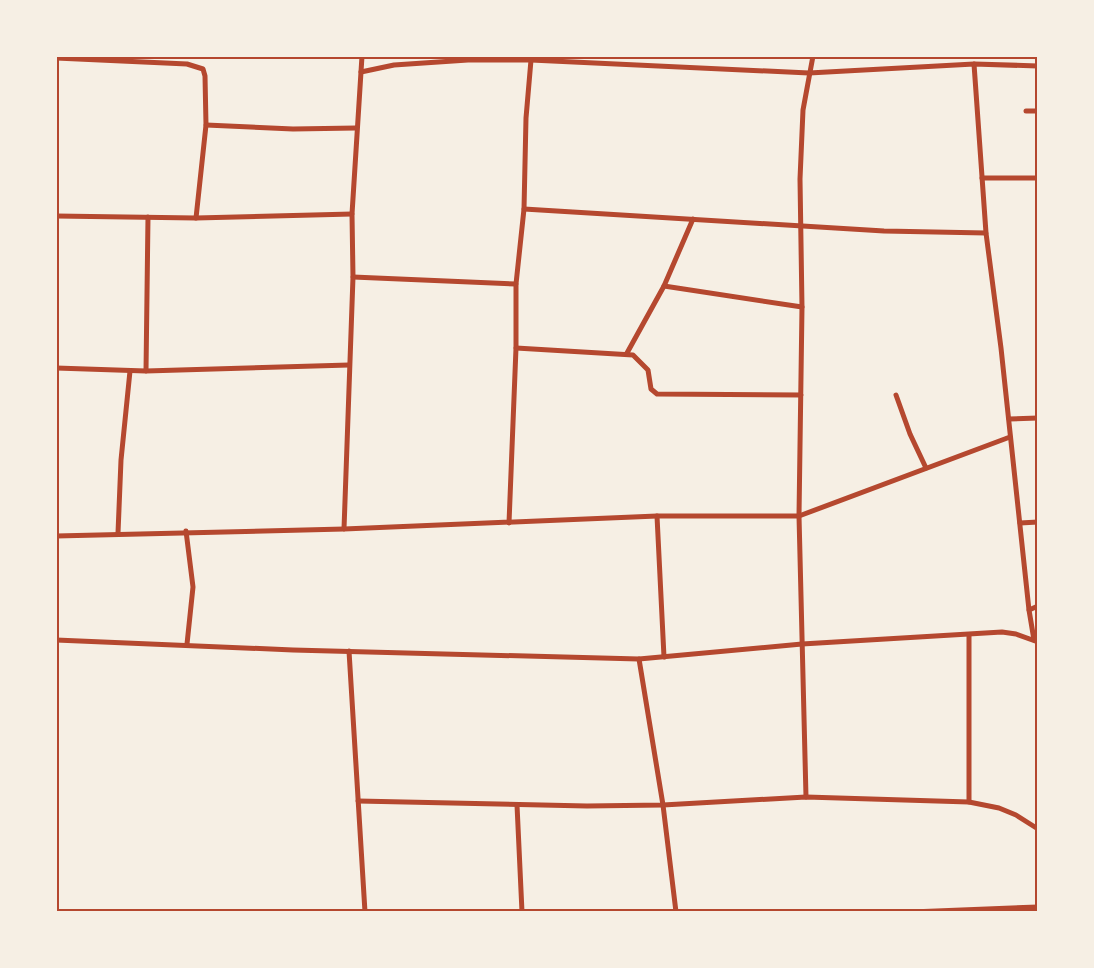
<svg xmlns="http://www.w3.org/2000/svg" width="1094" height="968" viewBox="0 0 1094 968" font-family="Rubik,sans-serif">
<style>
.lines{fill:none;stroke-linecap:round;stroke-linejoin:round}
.minor{stroke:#b5482f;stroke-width:5}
.neatline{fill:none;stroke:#b5482f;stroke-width:2}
</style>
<rect width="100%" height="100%" fill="#f6efe4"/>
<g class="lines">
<g class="minor">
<polyline points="56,58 187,64 203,69 205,76 206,125 196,218"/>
<polyline points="974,64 986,233 1001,348 1029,610"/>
<polyline points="361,72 394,65 468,60 531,60 809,73 974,64 1038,66"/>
<polyline points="1026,111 1038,111"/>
<polyline points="206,125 293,129 356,128"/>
<polyline points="982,178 1038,178"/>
<polyline points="524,209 884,231 986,233"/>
<polyline points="56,216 196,218 352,214"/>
<polyline points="353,277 516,284"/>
<polyline points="664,286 802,307"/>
<polyline points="516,348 633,355 648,370 651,389 657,394 801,395"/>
<polyline points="627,353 664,286 693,219"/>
<polyline points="56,368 146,371 349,365"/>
<polyline points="146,371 148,217"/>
<polyline points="896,395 910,434 926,468"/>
<polyline points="1009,419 1038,418"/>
<polyline points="657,516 664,657"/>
<polyline points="509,523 516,348 516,284 524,209 526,118 531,60"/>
<polyline points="1020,523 1038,522"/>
<polyline points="344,529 353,277 352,214 362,56"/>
<polyline points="186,531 193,587 187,644"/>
<polyline points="118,533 121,460 130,371"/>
<polyline points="56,536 344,529 657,516 799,516 1010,437"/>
<polyline points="56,640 293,650 639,659 802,644 1002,632 1016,634 1038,642"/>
<polyline points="1034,640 1029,610 1038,606"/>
<polyline points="349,651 365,912"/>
<polyline points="639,659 663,805 676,912"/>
<polyline points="806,797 799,516 802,307 800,179 803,110 813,56"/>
<polyline points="358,801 587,806 663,805 806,797 969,802 999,808 1016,815 1038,829"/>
<polyline points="969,802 969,635"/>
<polyline points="517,805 522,912"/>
<polyline points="911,912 1038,907"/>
</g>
</g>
<rect width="1094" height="968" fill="none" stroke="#f6efe4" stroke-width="115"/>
<rect x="58" y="58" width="978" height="852" class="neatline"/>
</svg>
